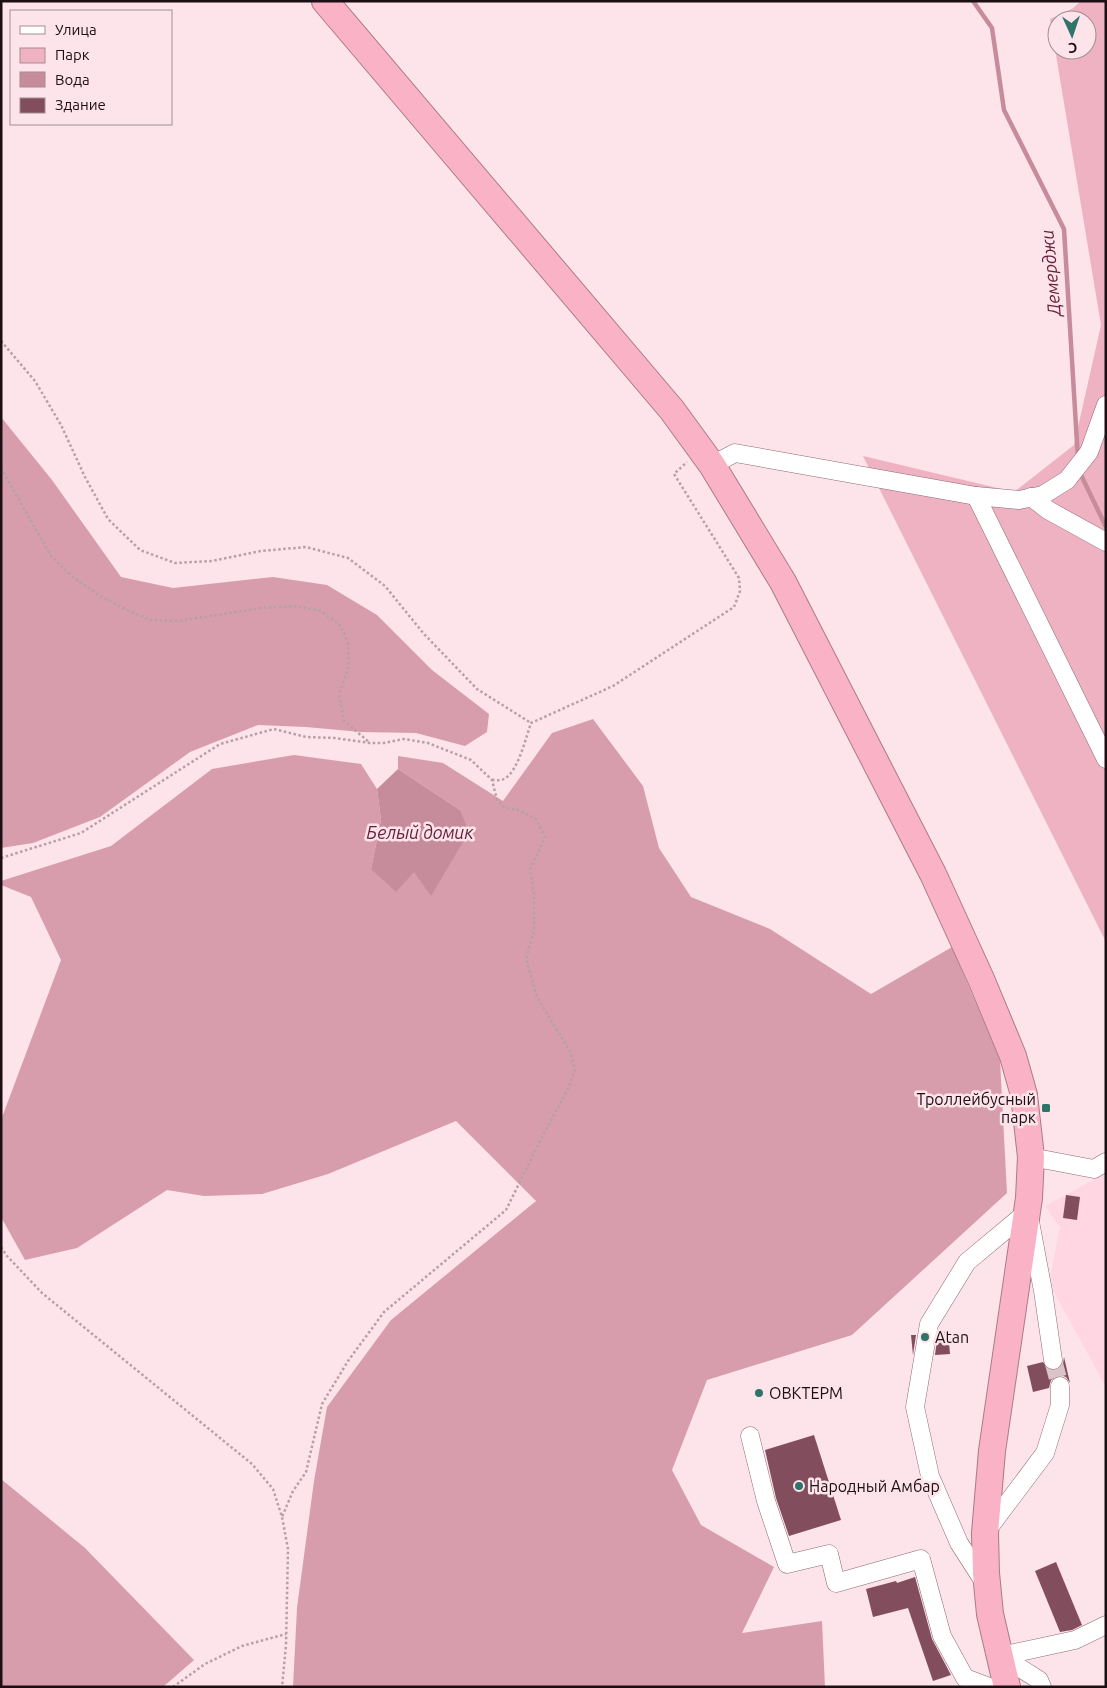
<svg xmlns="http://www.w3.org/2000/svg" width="1107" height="1688" viewBox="0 0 1107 1688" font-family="Ubuntu,sans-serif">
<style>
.built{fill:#ffd6e1}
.green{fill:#efb2c2;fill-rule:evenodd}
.forest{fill:#d89dad}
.water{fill:#c78c9c}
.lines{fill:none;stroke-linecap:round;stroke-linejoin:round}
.stream{stroke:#c78c9c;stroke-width:4.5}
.building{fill:#824d5d}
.minor-tunnel{stroke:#dbc3ca;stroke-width:18;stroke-dasharray:18 9;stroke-linecap:butt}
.minor-casing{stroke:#8e6973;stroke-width:19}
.highway-casing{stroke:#ac7a87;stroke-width:28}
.path{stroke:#b6a0a6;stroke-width:2.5;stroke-dasharray:2.5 2.5;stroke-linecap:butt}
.minor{stroke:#fff;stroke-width:18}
.highway{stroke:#fab3c6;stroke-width:26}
.poi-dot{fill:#2f7469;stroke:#fde3ea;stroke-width:2}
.labels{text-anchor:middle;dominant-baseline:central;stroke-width:5;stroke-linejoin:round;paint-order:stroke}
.poi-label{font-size:16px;fill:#1c0f13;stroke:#fde3ea;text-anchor:start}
.water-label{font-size:18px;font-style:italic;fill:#651f39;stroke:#fde3ea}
</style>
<rect width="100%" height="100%" fill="#fde3ea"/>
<polygon class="built" points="1106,1173 1106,1387 1049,1283 1060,1227 1045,1206"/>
<path class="green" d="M1081 1H1106V942L863 456 1014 492 1074 445 1101 325 1050 19 1072 9ZM1057 20H1087V50H1057Z"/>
<g class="forest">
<polygon points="1,417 52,480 121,577 173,588 273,577 327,585 377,615 432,670 489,714 487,732 465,746 416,733 361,732 306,727 258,725 190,752 100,817 33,843 1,848"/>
<polygon points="593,719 643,786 659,848 691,897 770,929 871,994 952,947 1000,1060 1007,1193 852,1335 707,1380 672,1470 701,1525 774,1567 742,1633 822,1621 825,1687 293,1687 297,1608 314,1481 327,1407 391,1320 536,1201 456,1121 328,1174 262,1194 204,1196 167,1190 77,1248 25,1260 1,1217 1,1120 61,960 31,897 1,885 1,881 111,846 212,769 294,755 361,764 377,789 381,820 371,869 460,810 398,769 398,756 443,763 503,801 552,733"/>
<polygon points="1,1479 85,1548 194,1660 163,1687 1,1687"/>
</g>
<polygon class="water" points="398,769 460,810 469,832 431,896 414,872 396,892 371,869 381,820 377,789"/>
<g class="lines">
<g class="stream">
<polyline points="973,1 992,28 1004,110 1064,229 1078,459"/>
<polyline points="1080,471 1082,477 1106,527"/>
</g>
</g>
<g class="building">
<polygon points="1066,1195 1080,1197 1077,1220 1063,1218"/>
<polygon points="948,1331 950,1354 935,1355 938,1332"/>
<polygon points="911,1335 916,1335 913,1355"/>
<polygon points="1064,1357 1070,1383 1066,1377 1060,1375 1051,1380 1049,1388 1033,1392 1027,1366 1043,1362 1049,1370 1055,1370 1063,1364"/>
<polygon points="814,1435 841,1520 789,1536 776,1498 765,1450"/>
<polygon points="1056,1562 1082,1625 1072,1630 1060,1632 1035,1571"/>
<polygon points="915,1577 932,1639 951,1675 933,1681 908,1608 873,1617 866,1589 896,1581 897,1583"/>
</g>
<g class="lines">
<polyline class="minor-tunnel" points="1053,1360 1060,1386"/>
<defs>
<g id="minor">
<polyline points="712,465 735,453 976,496 1019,500 1043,495 1067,480 1089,452 1106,405"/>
<polyline points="976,496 1106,759"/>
<polyline points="1031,497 1048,510 1106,542"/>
<polyline points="1031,1157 1094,1169 1106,1162"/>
<polyline points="750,1436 766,1501 787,1564 829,1554 836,1583 921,1559 942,1636 965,1678 989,1687"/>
<polyline points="985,1533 1045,1453 1060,1405 1060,1386"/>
<polyline points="986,1585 959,1543 930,1476 915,1407 929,1324 967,1262 1028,1211 1043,1291 1053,1360"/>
<polyline points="1001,1656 1075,1640 1106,1625"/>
<polyline points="1001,1656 1039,1680 1042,1687"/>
</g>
<polyline id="highway" points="325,1 672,410 712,465 783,582 933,874 981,979 1013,1056 1024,1095 1031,1157 1029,1198 992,1451 985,1533 986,1573 990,1614 1007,1687"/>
</defs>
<use href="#minor" class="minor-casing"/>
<use href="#highway" class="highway-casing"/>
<g class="path">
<polyline points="1,341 35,381 61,425 85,477 108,519 140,550 175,563 212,561 261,551 306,547 348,558 385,586 424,634 477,689 531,723"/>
<polyline points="1,468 51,556 73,577 100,596 125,609 150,620 178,621 261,608 293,606 319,610 339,624 348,642 349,666 339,695 344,721 369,742"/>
<path d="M492 780C496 780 500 781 504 779 518 772 526 737 531 723L613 686 734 607 740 591 739 578 674 474 687 462"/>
<polyline points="1,858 81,833 220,744 274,729 306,737 335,738 370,743 384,743 404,739 428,743 471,760 492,780 497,800 505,808 518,810 536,819 545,837 541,847 530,869 534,893 534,930 526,959 537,997 571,1053 575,1071 568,1089 543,1135 506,1210 384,1312 348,1361 322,1404 306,1472 293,1491 282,1517"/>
<polyline points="1,1247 7,1256 42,1293 252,1464 273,1489 282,1517 288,1549 286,1645 282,1687"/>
<polyline points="173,1687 205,1664 242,1646 286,1634"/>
</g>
<use href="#minor" class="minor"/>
<use href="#highway" class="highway"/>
</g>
<g class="poi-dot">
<rect x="1041" y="1103" width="10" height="10" rx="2.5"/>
<circle cx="925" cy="1337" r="5"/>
<circle cx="759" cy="1393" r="5"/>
<circle cx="799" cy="1486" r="5"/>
</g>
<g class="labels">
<g class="poi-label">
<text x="1036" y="1099" text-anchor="end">Троллейбусный<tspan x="1036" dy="18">парк</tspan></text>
<text x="935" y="1337">Atan</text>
<text x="769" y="1393">ОВКТЕРМ</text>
<text x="809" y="1486">Народный Амбар</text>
</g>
<g class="water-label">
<text transform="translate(1050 273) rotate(-95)">Демерджи</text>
<text x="420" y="832">Белый домик</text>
</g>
</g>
<rect width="1107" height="1688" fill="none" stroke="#1c0f13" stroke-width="5"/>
<rect x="10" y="10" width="162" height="115" fill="#fde3ea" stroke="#a38e94"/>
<rect x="20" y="26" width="25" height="8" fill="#ffffff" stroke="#a38e94"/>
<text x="55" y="35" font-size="15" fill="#1c0f13">Улица</text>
<rect x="20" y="48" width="25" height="15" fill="#efb2c2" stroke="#a38e94"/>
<text x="55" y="60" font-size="15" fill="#1c0f13">Парк</text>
<rect x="20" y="72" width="25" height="15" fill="#c78c9c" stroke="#a38e94"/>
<text x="55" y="85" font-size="15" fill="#1c0f13">Вода</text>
<rect x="20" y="98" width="25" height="15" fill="#824d5d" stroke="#a38e94"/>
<text x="55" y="110" font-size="15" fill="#1c0f13">Здание</text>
<g transform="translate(1072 35) rotate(177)"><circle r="24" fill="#fde3ea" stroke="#a38e94"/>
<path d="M0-4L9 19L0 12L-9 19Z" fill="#2f7469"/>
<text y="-8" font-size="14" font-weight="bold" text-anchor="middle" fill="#1c0f13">С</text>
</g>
</svg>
